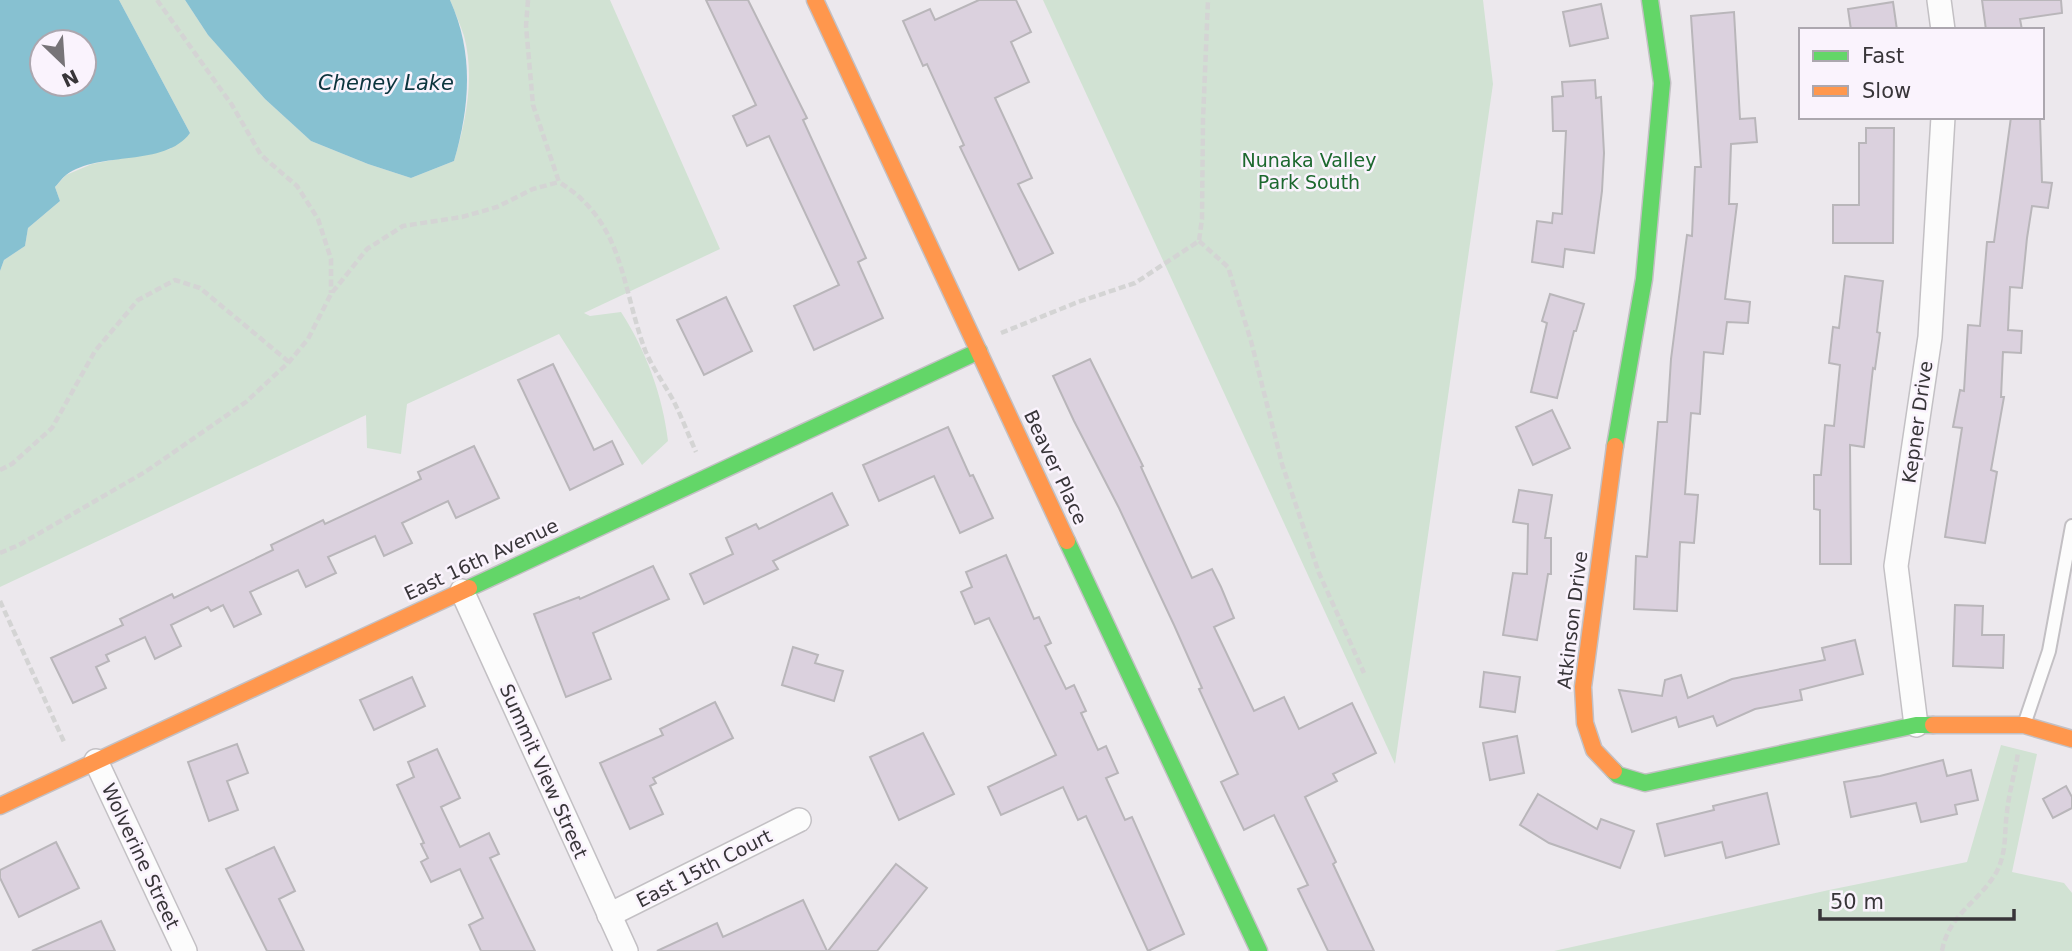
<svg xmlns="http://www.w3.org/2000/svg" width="2072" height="951" viewBox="0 0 2072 951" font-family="'DejaVu Sans',sans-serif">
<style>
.green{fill:#d1e2d3}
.water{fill:#87c1d1;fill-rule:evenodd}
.building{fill:#dbd1de;stroke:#b9b6ba;stroke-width:2}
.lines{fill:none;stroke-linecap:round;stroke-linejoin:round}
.lane-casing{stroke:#c3c0c4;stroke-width:16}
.street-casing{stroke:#c3c0c4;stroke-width:26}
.fast-casing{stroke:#c3c0c4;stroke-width:19}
.slow-casing{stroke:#c3c0c4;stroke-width:19}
.path{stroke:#d4d4d4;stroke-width:4.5;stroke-dasharray:7 3.5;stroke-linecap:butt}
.lane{stroke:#fcfcfc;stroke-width:12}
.street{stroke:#fcfcfc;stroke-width:23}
.fast{stroke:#63d668;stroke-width:16}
.slow{stroke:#ff974d;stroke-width:16}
.labels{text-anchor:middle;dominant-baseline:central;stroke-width:5;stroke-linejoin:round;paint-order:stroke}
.park-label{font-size:19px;fill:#1c682e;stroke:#faf3fd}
.street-label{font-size:19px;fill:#383539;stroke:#faf3fd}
.water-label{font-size:21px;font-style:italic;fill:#0b343d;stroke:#faf3fd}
</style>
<rect width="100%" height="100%" fill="#ece8ed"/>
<g class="green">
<path d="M119 0H185L208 35 265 99 311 141 368 164 411 178 454 161C466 122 475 76 464 36 460 24 455 12 450 0H610L720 249 584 313 590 316 621 312C646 350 663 397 668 441L642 465 559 334 407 404 401 454 367 448 366 415 0 587V271L4 260 25 246 28 228 60 201 55 187 66 175 92 164 170 149 190 133Z"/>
<polygon points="1043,0 1483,0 1493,84 1395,764"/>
<polygon points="2001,745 2037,754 2012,872 2064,883 2072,893 2072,951 1554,951 1829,890 1967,862"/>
</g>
<g class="water">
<path d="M0 0H119L190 133C164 168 100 150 66 175 62 178 58 184 55 187L60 201 28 228 25 246 4 260 0 271ZM84 42V84H42V42Z"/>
<path d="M185 0H450C474 53 470 106 454 161L411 178 368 164 311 141 265 99 208 35Z"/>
</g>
<g class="building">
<polygon points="706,0 748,0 807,118 803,120 866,258 858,262 883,318 814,350 794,306 839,285 769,136 747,146 733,116 756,105"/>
<polygon points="979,0 1016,0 1031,32 1011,42 1029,82 995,98 1032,178 1018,184 1053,253 1019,270 960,147 964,145 927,64 923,66 903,21 930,9 935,20"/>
<polygon points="1982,0 2061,0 2062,13 2020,19 2022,30 1986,30"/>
<polygon points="1893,2 1897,30 1851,30 1848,9"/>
<polygon points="1601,4 1608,38 1570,46 1563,12"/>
<polygon points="1734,12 1740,119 1755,118 1757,142 1731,144 1729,204 1737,204 1725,299 1750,302 1748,323 1727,322 1723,354 1704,352 1700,414 1691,413 1685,494 1698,495 1694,543 1680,542 1677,611 1634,609 1636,556 1647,557 1658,422 1667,422 1671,359 1687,235 1692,236 1695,167 1701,167 1691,16"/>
<polygon points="1595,80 1596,98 1601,97 1604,153 1602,191 1594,253 1565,249 1563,267 1532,262 1537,221 1552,223 1553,213 1562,214 1566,131 1553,131 1552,97 1563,96 1562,82"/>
<polygon points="2011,117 2040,117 2042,182 2052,183 2048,208 2032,206 2027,238 2022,288 2010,287 2008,330 2022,331 2021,353 2003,352 2001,397 2004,397 1991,470 1997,472 1985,543 1945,537 1962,428 1953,427 1960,390 1964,391 1968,325 1980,326 1987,242 1994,242"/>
<polygon points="1866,128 1894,128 1893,243 1833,243 1833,205 1859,205 1859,143 1866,143"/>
<polygon points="1845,276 1883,281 1877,332 1880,333 1875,369 1873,368 1864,447 1850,445 1851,564 1820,564 1820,510 1814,509 1814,475 1821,475 1825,425 1834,426 1840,365 1829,363 1833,327 1839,328"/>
<polygon points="1550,294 1584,304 1576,331 1574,331 1557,398 1531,392 1547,323 1542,321"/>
<polygon points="726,297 752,351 704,375 677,320"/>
<polygon points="1090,359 1143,466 1141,467 1192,578 1212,569 1221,587 1234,618 1214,627 1254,711 1284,697 1299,729 1352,703 1376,753 1333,774 1337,781 1305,797 1336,862 1333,864 1374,951 1328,951 1298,889 1308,885 1274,815 1244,830 1221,782 1238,774 1199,689 1202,688 1174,625 1119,508 1074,421 1053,376"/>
<polygon points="553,364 594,450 612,441 623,464 570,490 518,380"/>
<polygon points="1552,410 1570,448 1533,465 1516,427"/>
<polygon points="948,427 970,476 973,475 993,518 960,533 934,476 879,501 863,465"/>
<polygon points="474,446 499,498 456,518 448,501 402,523 412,543 384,556 375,536 328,557 336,573 306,587 298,570 250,592 261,614 234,627 223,605 211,611 208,607 171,625 181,646 155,659 145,637 106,655 109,661 96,667 106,688 73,703 51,658 123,625 120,619 172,594 174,598 273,550 271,545 323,520 325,524 421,479 418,472"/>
<polygon points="1519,490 1552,495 1545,538 1551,538 1551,574 1548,574 1537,640 1503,635 1513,573 1527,574 1528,524 1513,522"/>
<polygon points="832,493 848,525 773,561 778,569 704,604 690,574 733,554 726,538 756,524 759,529"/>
<polygon points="1006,555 1034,619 1039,617 1051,643 1045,646 1066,689 1074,685 1086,711 1081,713 1098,750 1106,746 1118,773 1106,778 1125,820 1132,817 1184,934 1148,951 1086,816 1078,820 1063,787 1001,815 988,787 1056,755 989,618 975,624 961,592 972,587 966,572"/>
<polygon points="653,566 669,599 593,633 611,679 566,697 534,614 579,597 580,599"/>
<polygon points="1955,605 1983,606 1982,635 2004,635 2003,668 1953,666"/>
<polygon points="1855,640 1863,674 1800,690 1802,700 1755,709 1717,726 1713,716 1679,727 1676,717 1632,732 1619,690 1662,696 1665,680 1681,675 1688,698 1732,679 1825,660 1822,648"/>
<polygon points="793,647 818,655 815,663 843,671 834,701 782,685"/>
<polygon points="1484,672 1520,677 1515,712 1480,707"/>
<polygon points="412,677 425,706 374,730 360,700"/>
<polygon points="715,702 733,738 653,778 656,783 650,786 663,814 630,829 600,763 663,735 660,729"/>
<polygon points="923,733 954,794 899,820 870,757"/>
<polygon points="1517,736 1524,773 1490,780 1483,743"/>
<polygon points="237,744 248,773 227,781 238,810 209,821 188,762"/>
<polygon points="437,749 460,798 441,807 460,847 489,833 499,854 490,858 535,951 481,951 469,925 483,918 460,869 431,882 421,862 428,858 421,844 424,843 397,785 414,777 408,762"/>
<polygon points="1943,760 1947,776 1971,770 1978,800 1955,805 1957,814 1921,822 1916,803 1851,817 1844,782 1880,776"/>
<polygon points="2066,786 2072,797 2072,808 2053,818 2043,799"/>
<polygon points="1767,793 1779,844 1726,858 1722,842 1665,856 1657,824 1714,810 1713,806"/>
<polygon points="1538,794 1597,829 1601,819 1634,831 1620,868 1549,843 1520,825"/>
<polygon points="56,842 79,888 19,917 0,878 0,870"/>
<polygon points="274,847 295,891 279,899 304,951 267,951 226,869"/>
<polygon points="896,864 927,888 877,951 828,951"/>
<polygon points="803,900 827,951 657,951 717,923 723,937"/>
<polygon points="101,921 115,951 32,951"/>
</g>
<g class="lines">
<defs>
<polyline id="lane" points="2025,722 2049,651 2072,526"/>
<g id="street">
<polyline points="1939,0 1943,30"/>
<polyline points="462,591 626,951"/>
<polyline points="1916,725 1896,566 1930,337 1943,117"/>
<polyline points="96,761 185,951"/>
<polyline points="609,915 799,820"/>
</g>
<g id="fast">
<polyline points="1615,446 1644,279 1662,83 1650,0"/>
<polyline points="1067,541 1259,951"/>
<polyline points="469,588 979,351"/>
<polyline points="1614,771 1618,775 1645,783 1916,725 1933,725"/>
</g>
<g id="slow">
<polyline points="815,0 1067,541"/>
<polyline points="1933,725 2024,725 2072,739"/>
<polyline points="1614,771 1594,750 1585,723 1583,687 1615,446"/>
<polyline points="0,806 469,588"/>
</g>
</defs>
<use href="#lane" class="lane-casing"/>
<use href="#street" class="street-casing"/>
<use href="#fast" class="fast-casing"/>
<use href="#slow" class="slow-casing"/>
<g class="path">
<polyline points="157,0 232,105 261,155 297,186 318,219 331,259 331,293"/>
<path d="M528 0 526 26 533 105 559 182C624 222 621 285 645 350 652 367 663 382 672 398 681 415 688 434 696 452"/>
<polyline points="1199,241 1228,267 1251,341 1282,464 1319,573 1364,673"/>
<polyline points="1001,333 1078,302 1135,283 1199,241 1202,219 1203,120 1208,0"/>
<polyline points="0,470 12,464 52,428 95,351 138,300 175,280 200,288 289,362"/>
<polyline points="0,553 19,545 145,472 246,402 289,362 308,339 331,294 367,249 403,226 462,217 497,207 533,189 559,182"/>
<polyline points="0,601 65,744"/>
<path d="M1942 951C1949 913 1980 902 1997 871 2007 851 2004 833 2007 812 2009 792 2015 773 2018 753"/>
</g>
<use href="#lane" class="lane"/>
<use href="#street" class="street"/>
<use href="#fast" class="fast"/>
<use href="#slow" class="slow"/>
</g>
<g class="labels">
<g class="park-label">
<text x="1309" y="160">Nunaka Valley<tspan x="1309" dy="22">Park South</tspan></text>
</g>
<g class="street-label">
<text transform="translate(1917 422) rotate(-82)">Kepner Drive</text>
<text transform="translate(1056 467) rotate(65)">Beaver Place</text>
<text transform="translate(481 559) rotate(-25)">East 16th Avenue</text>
<text transform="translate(1572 620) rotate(-83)">Atkinson Drive</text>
<text transform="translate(544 771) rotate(66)">Summit View Street</text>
<text transform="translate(141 856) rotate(65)">Wolverine Street</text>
<text transform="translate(704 868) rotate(-27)">East 15th Court</text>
</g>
<g class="water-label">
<text x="386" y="83">Cheney Lake</text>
</g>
</g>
<rect x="1799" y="28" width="245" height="91" fill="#faf3fd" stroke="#aca7af" stroke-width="2"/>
<rect x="1813" y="51" width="35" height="10" fill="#63d668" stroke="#aca7af" stroke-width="2"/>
<text x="1862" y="63" font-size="21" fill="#383539">Fast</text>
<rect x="1813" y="86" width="35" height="10" fill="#ff974d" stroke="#aca7af" stroke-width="2"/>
<text x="1862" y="98" font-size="21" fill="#383539">Slow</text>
<g transform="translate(63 63) rotate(155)"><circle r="33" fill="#faf3fd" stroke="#aca7af" stroke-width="2"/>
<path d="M0-5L12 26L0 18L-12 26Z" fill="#777478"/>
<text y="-10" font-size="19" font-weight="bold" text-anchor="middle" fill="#383539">N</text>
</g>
<path d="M1820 909v10h194v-10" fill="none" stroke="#383539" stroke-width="3.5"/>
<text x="1830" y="909" font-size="21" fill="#383539" stroke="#faf3fd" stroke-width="5" paint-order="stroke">50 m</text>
</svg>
